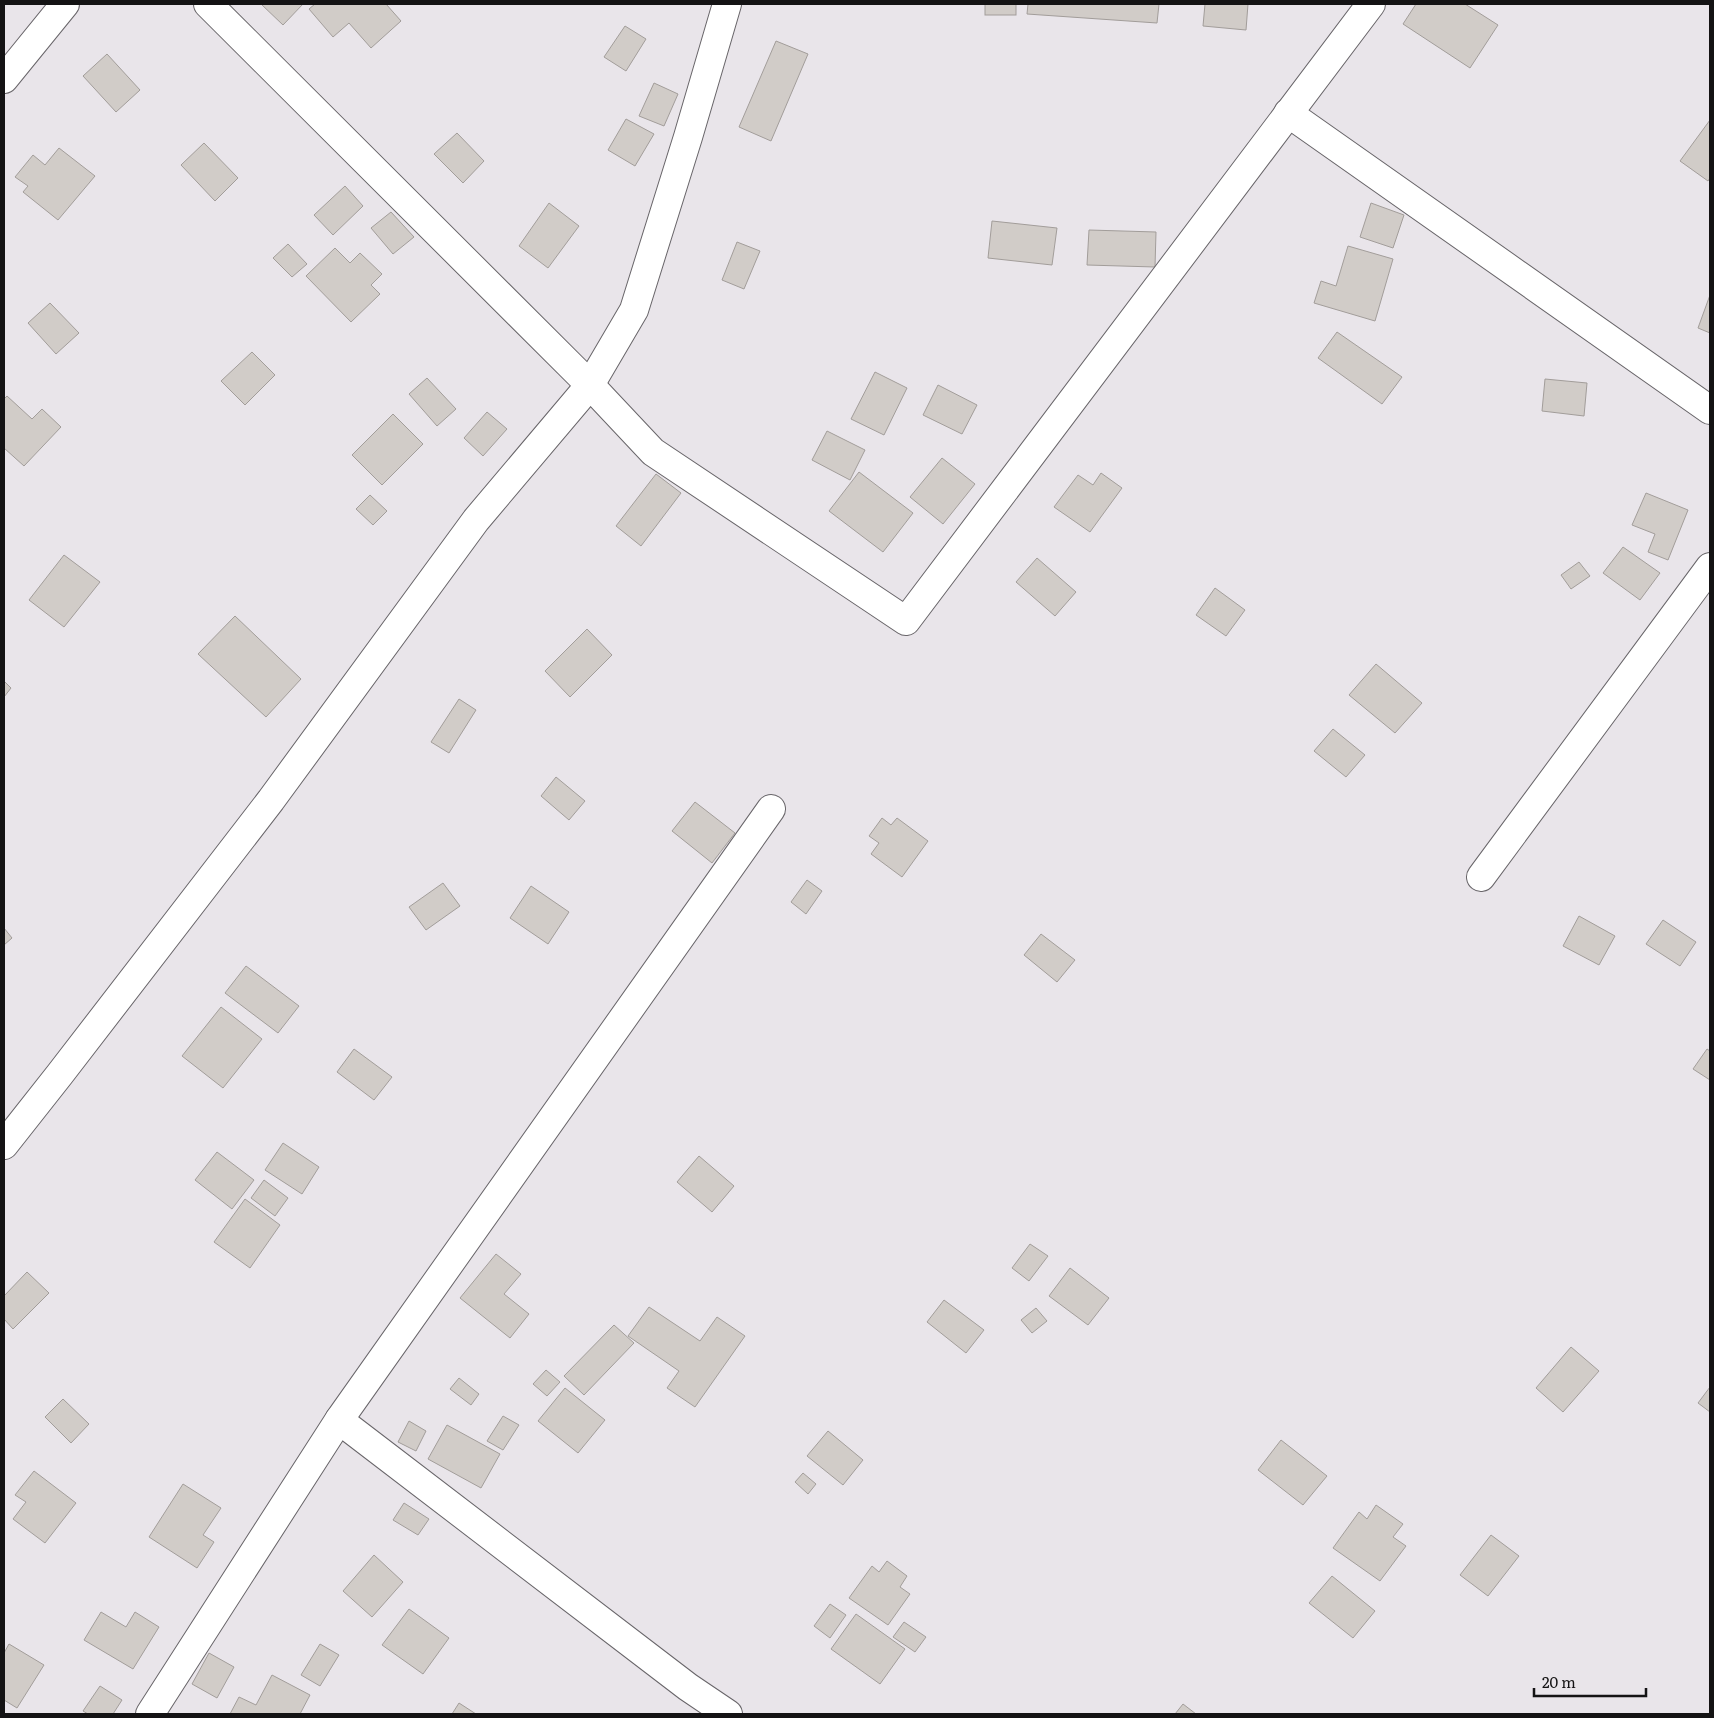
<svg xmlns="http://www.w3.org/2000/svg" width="1714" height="1718" viewBox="0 0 1714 1718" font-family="Literata,serif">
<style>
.building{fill:#d1ccc8;stroke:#a29d9a}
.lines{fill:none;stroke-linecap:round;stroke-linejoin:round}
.minor-casing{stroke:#686569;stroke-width:30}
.minor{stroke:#fff;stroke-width:28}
</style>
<rect width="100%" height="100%" fill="#e9e5ea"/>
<g class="building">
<polygon points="261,4 303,4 283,25"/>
<polygon points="315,4 386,4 401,21 371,48 349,23 333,37 309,9"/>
<rect x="985" y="4" width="31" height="11"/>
<polygon points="1028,4 1159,4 1157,23 1027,14"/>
<polygon points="1205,4 1248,4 1246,30 1203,26"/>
<polygon points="1416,4 1465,4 1498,25 1470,68 1403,24"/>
<polygon points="625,26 646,39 626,71 604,57"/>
<polygon points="776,41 808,54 771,141 739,127"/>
<polygon points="107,54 140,90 116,112 83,76"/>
<polygon points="654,83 678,94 664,126 639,116"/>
<polygon points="626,119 654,134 635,166 608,150"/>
<polygon points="1710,120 1710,178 1708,181 1680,161"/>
<polygon points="457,133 484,161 463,183 434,154"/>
<polygon points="204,143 238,178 215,201 181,165"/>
<polygon points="59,148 95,176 58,220 23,192 28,186 15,177 33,155 45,165"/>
<polygon points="345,186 363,206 333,235 314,215"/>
<polygon points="549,203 579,226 548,268 519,246"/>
<polygon points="1371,203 1404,215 1393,248 1360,237"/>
<polygon points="391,212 414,237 393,254 371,228"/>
<polygon points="992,221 1057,228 1052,265 988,258"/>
<polygon points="1089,230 1156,232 1155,267 1087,265"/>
<polygon points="737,242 760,251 744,289 722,280"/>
<polygon points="288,244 307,264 292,277 273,258"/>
<polygon points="1348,246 1393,259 1375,321 1314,303 1321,281 1336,286"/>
<polygon points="335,248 350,263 360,253 382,274 371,285 380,294 351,322 306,276"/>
<polygon points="1710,295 1710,333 1698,328"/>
<polygon points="50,303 79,333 56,354 28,323"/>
<polygon points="1337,332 1402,377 1382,404 1318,358"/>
<polygon points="252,352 275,375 245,405 221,381"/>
<polygon points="875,372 907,388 884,435 851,419"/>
<polygon points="427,378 456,409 437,426 409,394"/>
<polygon points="1545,379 1587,383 1584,416 1542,411"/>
<polygon points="938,385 977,405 962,434 923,415"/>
<polygon points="7,396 32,419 42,409 61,427 24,466 4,448 4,399"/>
<polygon points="487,412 507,429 483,456 464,438"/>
<polygon points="393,414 423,444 382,485 352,455"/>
<polygon points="827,431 865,450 850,480 812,460"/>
<polygon points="942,458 975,484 943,524 910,497"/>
<polygon points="859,472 913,513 883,552 829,511"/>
<polygon points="1101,473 1122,488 1090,532 1054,507 1078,475 1093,485"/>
<polygon points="656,474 681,493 641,546 616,526"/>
<polygon points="1646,493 1688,510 1668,560 1648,552 1655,534 1632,525"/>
<polygon points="370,495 387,511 373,525 356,509"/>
<polygon points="1623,547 1660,573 1640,600 1603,573"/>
<polygon points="64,555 100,582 64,627 29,600"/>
<polygon points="1037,558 1076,592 1055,616 1016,582"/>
<polygon points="1579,562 1590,576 1571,589 1561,575"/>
<polygon points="1215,588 1245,610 1226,636 1196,615"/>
<polygon points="235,616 301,679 266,717 198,654"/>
<polygon points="587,629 612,655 570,697 545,671"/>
<polygon points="1376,664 1422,703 1395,733 1349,695"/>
<polygon points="4,681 11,688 4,697"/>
<polygon points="459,699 476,710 449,753 431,742"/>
<polygon points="1333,729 1365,755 1346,777 1314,751"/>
<polygon points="556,777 585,801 569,820 541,796"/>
<polygon points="695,802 735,833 712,863 672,831"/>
<polygon points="882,818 891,825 897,818 928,841 902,877 871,854 879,843 869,836"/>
<polygon points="807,880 822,891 806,914 791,902"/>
<polygon points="443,883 460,906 426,930 409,907"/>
<polygon points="531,886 569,912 548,944 510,918"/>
<polygon points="1579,916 1615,936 1599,965 1563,946"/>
<polygon points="1663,920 1696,942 1680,966 1646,944"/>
<polygon points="4,928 12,938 4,945"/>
<polygon points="1041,934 1075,960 1057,982 1024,955"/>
<polygon points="246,966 299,1006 278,1033 225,993"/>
<polygon points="221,1007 262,1039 223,1088 182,1056"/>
<polygon points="354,1049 392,1077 374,1100 337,1072"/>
<polygon points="1707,1049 1710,1051 1710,1080 1693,1069"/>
<polygon points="283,1143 319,1167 302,1194 265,1170"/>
<polygon points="217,1152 254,1180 232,1209 195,1180"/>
<polygon points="699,1156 734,1186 712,1212 677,1182"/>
<polygon points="264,1180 288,1198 275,1216 251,1198"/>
<polygon points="245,1199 280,1225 250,1268 214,1242"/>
<polygon points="1030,1244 1048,1256 1029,1281 1012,1268"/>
<polygon points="496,1254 521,1274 504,1294 529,1314 510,1338 460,1298"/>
<polygon points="1070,1268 1109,1298 1088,1325 1049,1296"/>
<polygon points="27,1272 49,1293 13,1329 4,1319 4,1296"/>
<polygon points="944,1300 984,1330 966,1353 927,1322"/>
<polygon points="649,1307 700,1341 717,1317 745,1336 695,1407 667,1388 679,1371 628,1336"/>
<polygon points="1036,1308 1047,1321 1032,1333 1021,1320"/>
<polygon points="614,1325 634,1343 584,1395 564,1376"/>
<polygon points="1571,1347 1599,1371 1563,1412 1536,1388"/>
<polygon points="546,1370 560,1382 547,1396 533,1384"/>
<polygon points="459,1378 479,1394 471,1405 450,1389"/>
<polygon points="1710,1387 1710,1412 1698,1403"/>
<polygon points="565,1388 605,1420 578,1453 538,1421"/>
<polygon points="63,1399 89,1424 71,1443 45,1417"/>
<polygon points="503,1416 519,1425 503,1450 487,1441"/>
<polygon points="409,1421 426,1431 416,1451 398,1442"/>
<polygon points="447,1425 500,1454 481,1488 428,1459"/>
<polygon points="828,1431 863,1460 843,1485 807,1456"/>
<polygon points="1281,1440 1327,1476 1303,1505 1258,1470"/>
<polygon points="34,1471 76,1503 45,1543 13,1519 26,1502 15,1495"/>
<polygon points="803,1473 816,1484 808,1494 795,1482"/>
<polygon points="183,1484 221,1508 203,1535 214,1542 197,1568 149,1537"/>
<polygon points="404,1503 429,1519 418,1535 393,1520"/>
<polygon points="1376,1505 1403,1524 1393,1537 1406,1546 1380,1581 1333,1548 1359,1512 1367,1519"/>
<polygon points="1491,1535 1519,1556 1488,1596 1460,1575"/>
<polygon points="374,1555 403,1582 372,1617 343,1591"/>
<polygon points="887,1561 907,1576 900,1587 910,1594 888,1625 849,1598 872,1566 879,1572"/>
<polygon points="1332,1576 1375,1611 1353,1638 1309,1603"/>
<polygon points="830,1604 846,1615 830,1638 814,1626"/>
<polygon points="409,1609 449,1638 423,1674 382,1645"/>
<polygon points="101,1612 126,1627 135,1612 159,1627 133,1669 84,1640"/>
<polygon points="856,1614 905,1649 880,1684 831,1649"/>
<polygon points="904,1622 926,1637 915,1652 893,1637"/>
<polygon points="9,1644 44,1665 17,1708 4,1700 4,1653"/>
<polygon points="320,1644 339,1655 320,1686 301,1675"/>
<polygon points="209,1653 234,1667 217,1698 192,1684"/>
<polygon points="272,1675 310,1695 300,1714 230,1714 239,1697 256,1705"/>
<polygon points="100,1686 122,1700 113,1714 88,1714 83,1711"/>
<polygon points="459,1703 476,1714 452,1714"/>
<polygon points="1183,1704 1196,1714 1175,1714"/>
</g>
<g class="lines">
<defs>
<g id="minor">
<polyline points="208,4 590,385 653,452 906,621 1371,4"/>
<polyline points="4,79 65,4"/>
<polyline points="1288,113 1710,410"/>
<polyline points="1481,877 1710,567"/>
<polyline points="4,1145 60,1074 271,800 476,520 590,385 634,310 688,137 727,4"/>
<polyline points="339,1420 688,1687 728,1714"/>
<polyline points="150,1714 339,1420 771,809"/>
</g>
</defs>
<use href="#minor" class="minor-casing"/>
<use href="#minor" class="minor"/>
</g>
<rect width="1714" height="1718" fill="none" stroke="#141314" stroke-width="10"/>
<path d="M1534 1688v8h112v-8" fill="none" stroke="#141314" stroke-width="2.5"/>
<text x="1542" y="1688" font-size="15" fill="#141314" stroke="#e9e5ea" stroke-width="4" paint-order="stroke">20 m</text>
</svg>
